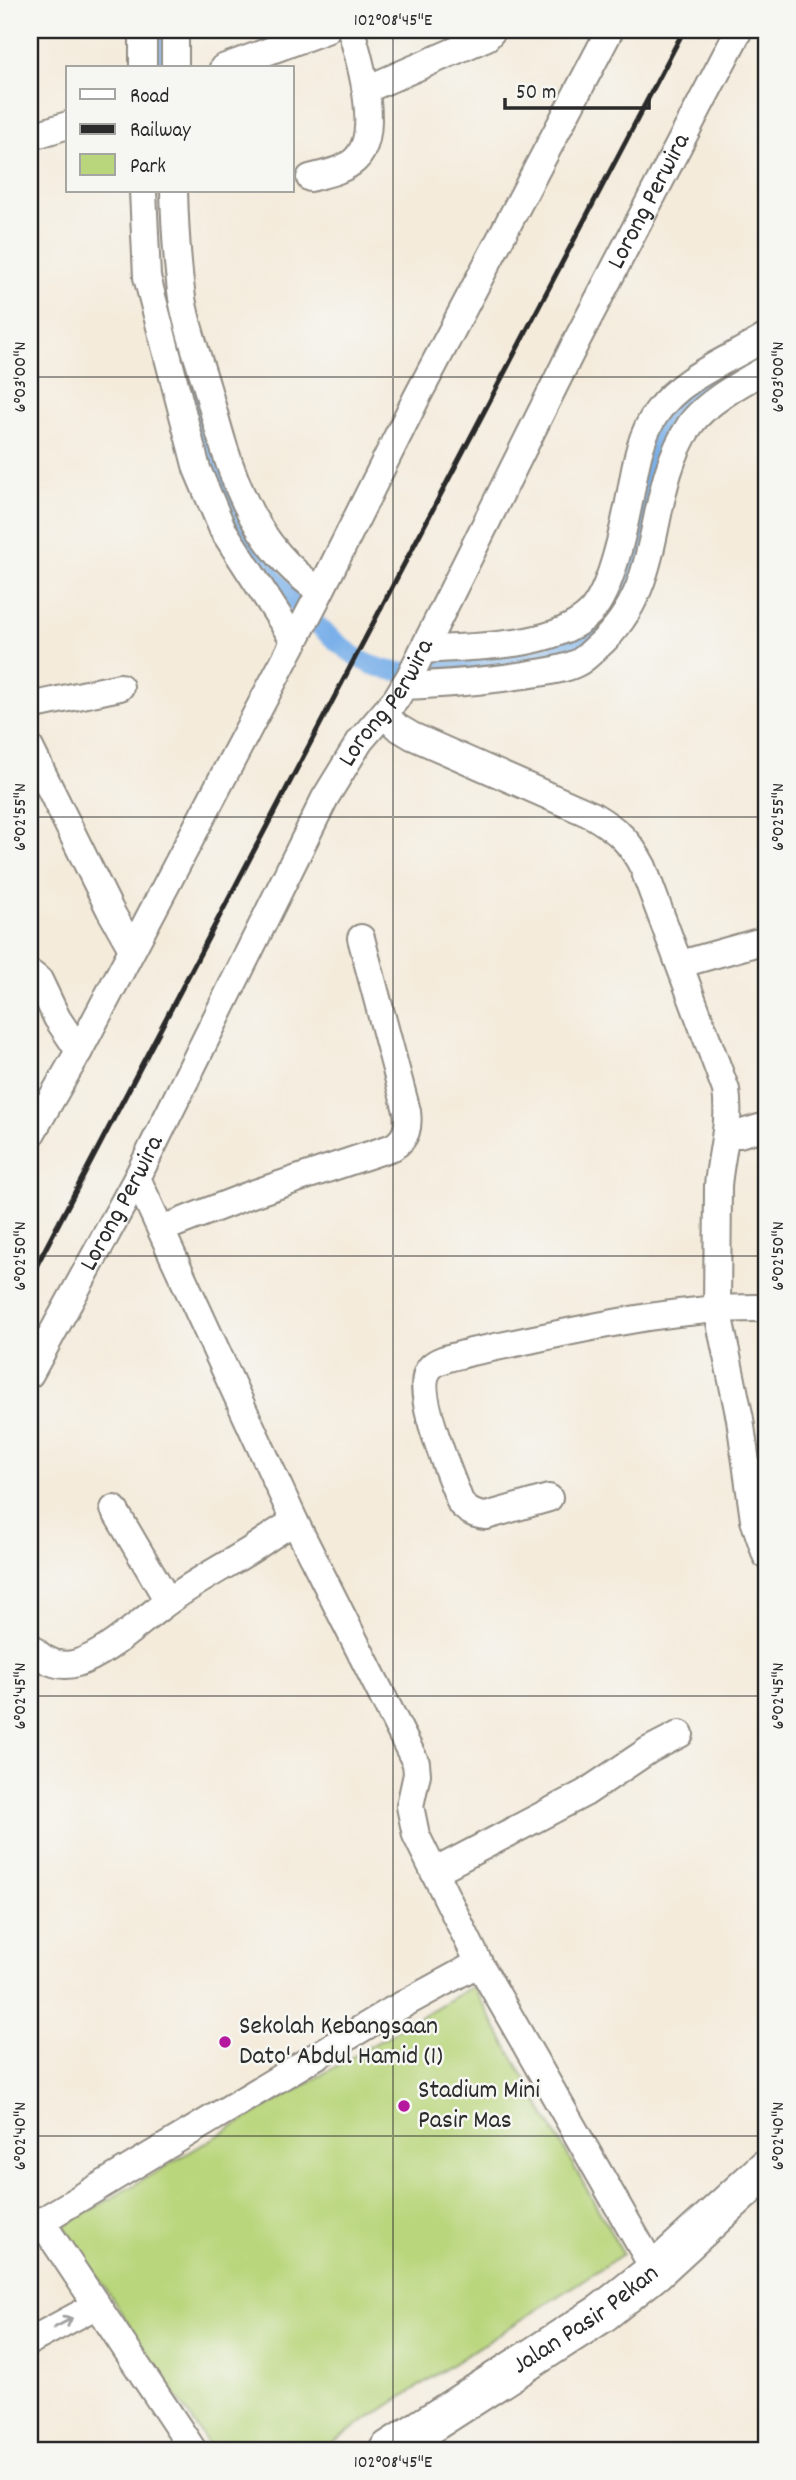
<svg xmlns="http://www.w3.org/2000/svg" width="796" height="2480" viewBox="0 0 796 2480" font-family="Dekko,sans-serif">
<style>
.green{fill:#b9d67c;stroke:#728054;stroke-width:2}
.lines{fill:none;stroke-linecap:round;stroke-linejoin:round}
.canal{stroke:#7ab0e9;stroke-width:19}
.minor-casing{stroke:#908b83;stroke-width:30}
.highway-casing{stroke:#908b83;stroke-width:42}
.minor{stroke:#fff;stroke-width:26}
.highway{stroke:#fff;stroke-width:38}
.rail{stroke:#2b2b2b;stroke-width:5}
.oneway{stroke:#a0a0a0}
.ticks{fill:none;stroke:#2b2b2b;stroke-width:2;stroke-opacity:0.45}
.poi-dot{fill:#b5179e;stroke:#f6f6f2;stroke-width:2.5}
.labels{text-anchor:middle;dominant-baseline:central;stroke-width:5;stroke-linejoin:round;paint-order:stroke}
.street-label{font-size:26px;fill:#2b2b2b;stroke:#f6f6f2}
.poi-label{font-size:26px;fill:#2b2b2b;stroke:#f6f6f2;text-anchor:start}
.neatline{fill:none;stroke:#2b2b2b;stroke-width:2.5}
.ticks-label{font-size:18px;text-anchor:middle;fill:#2b2b2b}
</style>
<rect width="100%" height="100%" fill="#f6f6f2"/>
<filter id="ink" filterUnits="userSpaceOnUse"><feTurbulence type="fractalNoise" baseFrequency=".0143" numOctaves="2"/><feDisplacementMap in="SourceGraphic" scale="14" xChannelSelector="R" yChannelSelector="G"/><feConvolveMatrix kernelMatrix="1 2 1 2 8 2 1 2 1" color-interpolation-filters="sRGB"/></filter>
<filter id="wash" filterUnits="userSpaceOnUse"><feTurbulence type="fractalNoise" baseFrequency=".00686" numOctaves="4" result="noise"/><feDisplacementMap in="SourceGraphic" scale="28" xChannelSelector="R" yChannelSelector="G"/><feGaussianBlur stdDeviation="1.57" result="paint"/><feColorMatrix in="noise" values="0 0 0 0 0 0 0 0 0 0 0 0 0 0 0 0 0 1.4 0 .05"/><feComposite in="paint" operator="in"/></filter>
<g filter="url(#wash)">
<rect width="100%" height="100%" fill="#f4ebdb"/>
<polygon class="green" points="473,1986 623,2254 320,2450 212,2450 64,2226"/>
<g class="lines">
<g class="canal">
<polyline points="162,68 162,30"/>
<path d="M177 331C187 373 198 413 211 454 216 469 220 486 226 500 247 548 286 597 325 632 351 654 368 670 403 672 450 664 525 666 566 648 630 619 636 539 647 479 650 466 651 450 657 438 670 406 706 385 735 369"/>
</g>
</g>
</g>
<g filter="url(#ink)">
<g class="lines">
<defs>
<g id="minor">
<polyline points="143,68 143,30"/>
<polyline points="175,68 175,30"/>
<polyline points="223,68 326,30"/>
<polyline points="367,89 487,37 493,30"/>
<polyline points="30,133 39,134 68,125"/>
<path d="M310 178C324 174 343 171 355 160 382 135 360 60 351 30"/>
<polyline points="143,191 147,277 197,469 223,530 294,640"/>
<path d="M174 191C175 227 177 262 182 298 187 329 199 360 208 391 229 469 249 544 320 591"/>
<path d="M423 650C472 646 555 649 591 612 611 590 623 532 629 502 635 471 638 438 657 412 682 376 730 360 766 337"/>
<path d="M404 686C444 684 485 681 525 675 542 672 561 671 577 663 584 660 591 652 597 647 669 584 643 496 690 425 705 403 743 382 766 369"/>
<polyline points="30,706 120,687"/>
<path d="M384 714 397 727 412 736 592 815C617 830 629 840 643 867L726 1090C731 1126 721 1151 718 1186L717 1308 740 1419 754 1520 766 1555"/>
<polyline points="30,748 110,910 132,949"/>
<polyline points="681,964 766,940"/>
<polyline points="30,973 39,980 57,1018 79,1051"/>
<polyline points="728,1134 739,1134 766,1126"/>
<polyline points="30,1136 79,1051 316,600 417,397 610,30"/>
<polyline points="137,1178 295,1522 416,1763 417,1774 410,1806 416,1835 479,1963 655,2271"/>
<path d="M162 1229 252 1194 393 1147C407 1138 409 1127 407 1111L361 938"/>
<path id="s1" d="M30 1374 137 1178 325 798 360 741 396 699 410 676 578 338 739 30"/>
<path d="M549 1498 486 1516C475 1515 469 1512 461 1504 452 1478 411 1389 430 1368 438 1358 459 1356 471 1352 568 1333 667 1306 766 1308"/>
<polyline points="114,1509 168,1601"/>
<path d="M30 1646C42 1660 58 1669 77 1663 105 1655 137 1624 162 1606 189 1585 220 1569 249 1551 265 1541 278 1530 295 1522"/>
<polyline points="434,1872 585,1793 649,1750 680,1734"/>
<polyline points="41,2221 193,2450"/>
<polyline points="30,2228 391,2011 479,1963"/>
<polyline points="30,2341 97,2305"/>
</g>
<g id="highway">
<path id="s2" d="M389 2450 602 2313 655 2271 766 2169"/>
</g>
</defs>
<use href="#minor" class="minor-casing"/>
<use href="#highway" class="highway-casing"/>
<use href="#minor" class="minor"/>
<use href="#highway" class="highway"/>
<polyline class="rail" points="30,1278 684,30"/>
</g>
<defs><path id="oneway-shaft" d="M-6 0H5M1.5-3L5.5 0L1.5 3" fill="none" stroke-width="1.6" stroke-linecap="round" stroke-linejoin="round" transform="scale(1.75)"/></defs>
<use class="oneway" href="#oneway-shaft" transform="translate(63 2323) rotate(-28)"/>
</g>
<path class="ticks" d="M393 30V2450M30 377H766M30 817H766M30 1256H766M30 1696H766M30 2136H766"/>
<g class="poi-dot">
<circle cx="225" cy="2042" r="7"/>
<circle cx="404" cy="2106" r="7"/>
</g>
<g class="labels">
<g class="street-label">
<text stroke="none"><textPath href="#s1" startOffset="1328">Lorong Perwira</textPath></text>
<text stroke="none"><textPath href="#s1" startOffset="761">Lorong Perwira</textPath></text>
<text stroke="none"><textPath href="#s1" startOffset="194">Lorong Perwira</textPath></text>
<text stroke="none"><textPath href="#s2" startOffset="236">Jalan Pasir Pekan</textPath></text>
</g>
<g class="poi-label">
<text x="239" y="2027">Sekolah Kebangsaan<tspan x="239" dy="30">Dato' Abdul Hamid (1)</tspan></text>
<text x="418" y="2091">Stadium Mini<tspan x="418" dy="30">Pasir Mas</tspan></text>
</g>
</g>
<rect width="796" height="2480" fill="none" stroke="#f6f6f2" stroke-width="77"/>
<rect x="66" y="66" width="228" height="126" fill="#f6f6f2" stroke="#a5a5a2" stroke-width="2"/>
<rect x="80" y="89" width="35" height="10" fill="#ffffff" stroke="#a5a5a2" stroke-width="2"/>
<text x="130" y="102" font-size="21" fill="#2b2b2b">Road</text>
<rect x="80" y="124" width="35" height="10" fill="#2b2b2b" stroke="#a5a5a2" stroke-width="2"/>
<text x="130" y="136" font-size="21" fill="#2b2b2b">Railway</text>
<rect x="80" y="154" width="35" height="21" fill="#b9d67c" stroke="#a5a5a2" stroke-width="2"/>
<text x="130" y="172" font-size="21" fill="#2b2b2b">Park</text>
<path d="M505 98v10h144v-10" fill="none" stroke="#2b2b2b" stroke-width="3.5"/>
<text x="516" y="98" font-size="21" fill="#2b2b2b" stroke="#f6f6f2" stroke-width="5" paint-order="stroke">50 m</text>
<rect x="38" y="38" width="720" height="2404" class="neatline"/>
<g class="ticks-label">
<text x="393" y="25">102°08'45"E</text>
<text transform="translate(19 377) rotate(-90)" y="6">6°03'00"N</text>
<text transform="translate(777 377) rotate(-90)" y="6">6°03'00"N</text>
<text transform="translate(19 817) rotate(-90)" y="6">6°02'55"N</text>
<text transform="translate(777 817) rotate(-90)" y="6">6°02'55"N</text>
<text transform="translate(19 1256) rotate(-90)" y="6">6°02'50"N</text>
<text transform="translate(777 1256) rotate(-90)" y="6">6°02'50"N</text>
<text transform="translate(19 1696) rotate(-90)" y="6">6°02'45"N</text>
<text transform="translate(777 1696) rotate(-90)" y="6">6°02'45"N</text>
<text transform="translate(19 2136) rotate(-90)" y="6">6°02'40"N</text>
<text transform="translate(777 2136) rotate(-90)" y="6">6°02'40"N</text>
<text x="393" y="2467">102°08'45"E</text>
</g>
</svg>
